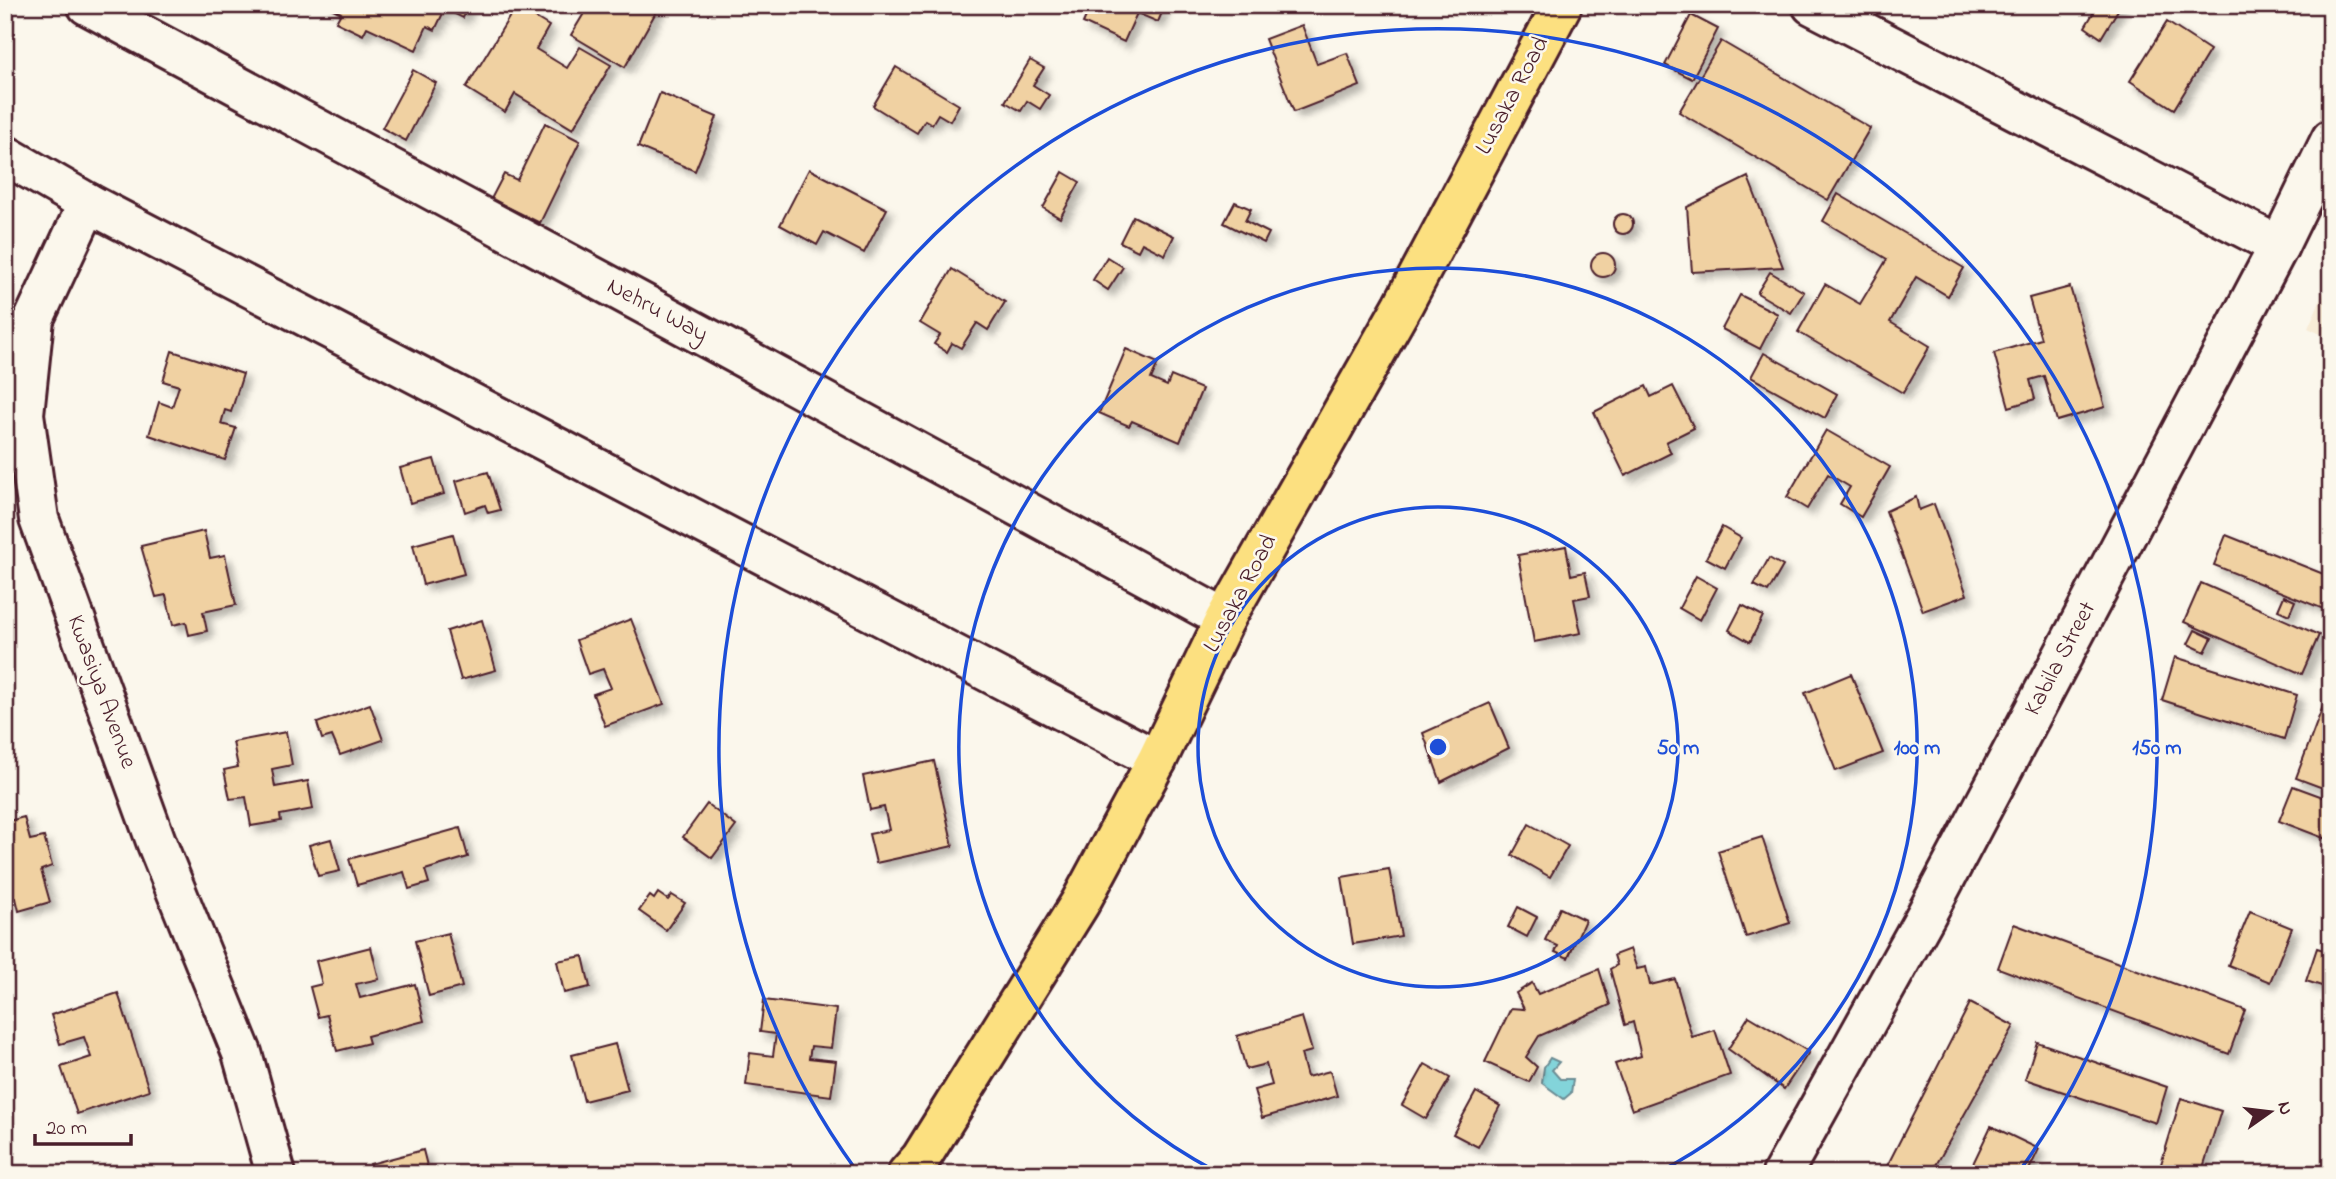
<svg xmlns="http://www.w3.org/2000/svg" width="2336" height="1179" viewBox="0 0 2336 1179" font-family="'Indie Flower',sans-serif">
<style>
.built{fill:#f8ecd6}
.water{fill:#83d4da;stroke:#6c8c94;stroke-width:2}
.building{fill:#f0d1a2;stroke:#4a1f2b;stroke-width:2;filter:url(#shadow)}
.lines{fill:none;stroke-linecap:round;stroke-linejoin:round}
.minor-casing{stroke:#4a1f2b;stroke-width:44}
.highway-casing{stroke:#4a1f2b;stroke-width:44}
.minor{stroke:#fbf7ec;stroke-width:38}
.highway{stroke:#fce080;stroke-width:38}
.ring{fill:none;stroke:#1d4ed8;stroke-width:3.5}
.labels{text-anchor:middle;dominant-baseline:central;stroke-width:5;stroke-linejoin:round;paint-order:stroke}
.street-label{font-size:24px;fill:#4a1f2b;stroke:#fbf7ec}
.centre{fill:#1d4ed8;stroke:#fbf7ec;stroke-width:3.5}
.ring-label{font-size:21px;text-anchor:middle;font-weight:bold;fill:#1d4ed8;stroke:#fbf7ec;stroke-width:5;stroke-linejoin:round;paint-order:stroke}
</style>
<defs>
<filter id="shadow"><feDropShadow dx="6" dy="6" stdDeviation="3.5" flood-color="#0004"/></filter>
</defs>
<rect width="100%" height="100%" fill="#fbf7ec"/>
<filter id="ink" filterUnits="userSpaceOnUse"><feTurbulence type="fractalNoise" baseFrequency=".0143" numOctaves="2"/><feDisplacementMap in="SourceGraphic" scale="14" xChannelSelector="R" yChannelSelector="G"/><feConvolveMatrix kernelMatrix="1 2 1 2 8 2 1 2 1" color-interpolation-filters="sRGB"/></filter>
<g filter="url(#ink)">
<polygon class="built" points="2331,276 2331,339 2308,328"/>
<polygon class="water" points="1550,1058 1559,1062 1552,1070 1560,1079 1573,1079 1571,1093 1564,1099 1542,1083 1544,1067"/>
<g class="building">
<polygon points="325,5 469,5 463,18 445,9 435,30 427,26 416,50 367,27 363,35 336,22 341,13"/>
<polygon points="589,5 660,5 625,67 571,35"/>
<polygon points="1091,5 1152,5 1163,10 1158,22 1137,13 1124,42 1083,23"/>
<polygon points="2098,5 2121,5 2101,38 2085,27"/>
<polygon points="516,6 549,26 536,49 567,68 580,47 611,65 573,129 515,94 505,112 466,88"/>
<polygon points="1691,15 1718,29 1692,79 1665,65"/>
<polygon points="2167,22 2210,50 2174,109 2130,81"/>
<polygon points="1302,25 1317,64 1347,53 1360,86 1294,112 1265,39"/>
<polygon points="1721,41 1870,128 1828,200 1679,112"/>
<polygon points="1030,60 1044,68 1033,85 1049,95 1040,109 1027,101 1021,111 1005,102"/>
<polygon points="896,67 959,105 950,121 938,114 932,124 925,120 917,133 873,106"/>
<polygon points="413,70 436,83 406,141 382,128"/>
<polygon points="660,93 717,117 695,171 638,147"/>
<polygon points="545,123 580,141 540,223 491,199 504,174 517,180"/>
<polygon points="809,169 887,209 864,253 824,232 817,245 780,225"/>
<polygon points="1063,172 1080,182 1060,218 1043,208"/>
<polygon points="1748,177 1783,267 1692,272 1687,207"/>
<polygon points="1838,194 1964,268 1948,296 1916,277 1890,322 1930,346 1903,393 1798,332 1825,284 1860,304 1887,259 1823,221"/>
<polygon points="1235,202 1251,209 1245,221 1269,233 1264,243 1224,223"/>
<circle cx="1623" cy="224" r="10"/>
<polygon points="1133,216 1174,236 1165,255 1142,243 1138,251 1120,242"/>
<circle cx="1603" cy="265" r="12"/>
<polygon points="1107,257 1123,267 1108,290 1093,280"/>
<polygon points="952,269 1005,302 988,330 977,323 961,348 952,343 947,352 934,344 940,335 920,323"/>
<polygon points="1770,272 1804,292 1791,313 1757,293"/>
<polygon points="2070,287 2105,407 2057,421 2044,376 2030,380 2035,399 2009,407 1994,353 2041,339 2029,298"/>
<polygon points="1740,295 1778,314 1760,349 1722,329"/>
<polygon points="1126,349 1158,363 1151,379 1167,386 1171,376 1202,389 1180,442 1132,421 1129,426 1099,413"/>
<polygon points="172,351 243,374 231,412 225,410 221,424 236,428 225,460 149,435 159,402 172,407 179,386 163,381"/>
<polygon points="1764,353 1837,394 1825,418 1751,377"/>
<polygon points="1646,386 1651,397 1673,386 1694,428 1666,442 1671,453 1625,476 1594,412"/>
<polygon points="1826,430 1890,467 1861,517 1840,504 1850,487 1828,474 1807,509 1787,497"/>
<polygon points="434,459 444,494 410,503 400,468"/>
<polygon points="488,472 500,510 488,513 485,505 465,512 456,481"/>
<polygon points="1916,497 1919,510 1934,504 1967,595 1923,611 1886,511"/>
<polygon points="1722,527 1741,538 1725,568 1706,558"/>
<polygon points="204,531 210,558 225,555 236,605 203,612 207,631 189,635 186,622 173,625 166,595 156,597 141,546"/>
<polygon points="453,534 464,574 423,585 413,545"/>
<polygon points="2226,535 2331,577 2331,612 2214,565"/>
<polygon points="1566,546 1571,575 1585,572 1590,596 1574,599 1581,633 1534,642 1518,555"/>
<polygon points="1769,558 1783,566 1768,592 1754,585"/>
<polygon points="1696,576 1717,588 1700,620 1679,608"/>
<polygon points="2201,583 2319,635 2302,674 2184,622"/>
<polygon points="2284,596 2295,601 2289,615 2278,610"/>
<polygon points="1742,605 1763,616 1750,642 1729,630"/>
<polygon points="631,619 664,704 605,726 593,694 611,688 603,669 588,674 576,640"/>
<polygon points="482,620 496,670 461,680 447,631"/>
<polygon points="2195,630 2212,638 2205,652 2188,644"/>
<polygon points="2175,657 2297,695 2284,739 2162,700"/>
<polygon points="1851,674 1883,753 1836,771 1805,693"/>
<polygon points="1490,703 1509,748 1441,782 1423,733"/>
<polygon points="370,704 383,740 340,755 332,736 322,739 317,723"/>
<polygon points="2323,706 2331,708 2331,791 2296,778"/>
<polygon points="286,732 292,765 272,769 275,787 308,781 313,809 280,815 281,821 251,826 246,797 230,799 224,770 238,767 233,742"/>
<polygon points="934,761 953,846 876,863 869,834 889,830 884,807 870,810 863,776"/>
<polygon points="2293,786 2331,800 2329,840 2279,821"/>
<polygon points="707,804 736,826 712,858 683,837"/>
<polygon points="24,817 30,840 44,837 52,866 41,870 50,902 19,911 16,898 5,901 5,822"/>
<polygon points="1529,824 1568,846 1550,877 1512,855"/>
<polygon points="460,828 468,857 425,870 429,883 409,889 404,872 357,885 349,859"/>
<polygon points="1762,837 1790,923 1746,937 1718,851"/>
<polygon points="331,839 340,871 318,876 309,845"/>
<polygon points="1389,869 1401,936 1353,944 1342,877"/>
<polygon points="658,893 668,900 672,895 685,903 666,930 639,911 650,896 654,899"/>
<polygon points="1518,907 1537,917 1527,937 1508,927"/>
<polygon points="1560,908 1585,920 1568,958 1555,952 1558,946 1545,940"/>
<polygon points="2250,911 2292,928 2270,982 2228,965"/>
<polygon points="2014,924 2245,1010 2229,1054 1998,968"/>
<polygon points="448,933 462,987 429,996 415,941"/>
<polygon points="371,947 379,979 356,984 360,998 415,984 424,1021 367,1036 369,1043 337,1051 327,1015 318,1017 310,987 322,984 316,961"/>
<polygon points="2317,948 2331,952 2331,989 2306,981"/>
<polygon points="1630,949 1637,969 1646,967 1650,985 1675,979 1692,1037 1715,1030 1730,1075 1632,1110 1615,1064 1641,1056 1633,1022 1625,1025 1610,969 1617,965 1614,955"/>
<polygon points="583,956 590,987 564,993 557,961"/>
<polygon points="1599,969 1610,1005 1539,1036 1526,1057 1537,1067 1529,1082 1485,1062 1511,1008 1524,1009 1516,993 1532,983 1538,994"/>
<polygon points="118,993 149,1090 77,1114 61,1067 91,1057 84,1037 60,1044 51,1015"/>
<polygon points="764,1000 836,1009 831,1048 811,1046 809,1058 836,1061 831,1096 746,1085 750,1053 773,1056 776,1034 760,1032"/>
<polygon points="1970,1003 2014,1026 1931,1174 1883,1174"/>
<polygon points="1749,1016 1809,1052 1784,1089 1728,1049"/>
<polygon points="1302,1017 1312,1051 1301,1054 1307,1077 1330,1071 1337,1096 1262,1118 1254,1090 1272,1085 1266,1064 1246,1069 1237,1036"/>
<polygon points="2037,1042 2167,1087 2156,1123 2025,1079"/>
<polygon points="615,1044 628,1090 584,1101 572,1055"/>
<polygon points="1425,1064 1450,1078 1426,1119 1402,1105"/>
<polygon points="1476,1092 1500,1106 1478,1147 1453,1134"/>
<polygon points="2181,1098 2221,1111 2201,1174 2158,1174"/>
<polygon points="1991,1126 2039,1149 2027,1174 1968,1174"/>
<polygon points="423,1150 429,1174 373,1174 370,1164"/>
<polygon points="1209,1166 1225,1174 1205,1174"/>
</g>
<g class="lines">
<defs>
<g id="minor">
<polyline points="87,5 711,340 1225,619"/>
<polyline points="1812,5 2279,246"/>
<polyline points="5,155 88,203 1157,760"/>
<polyline points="88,203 34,319 24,414 39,519 157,844 242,1053 276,1174"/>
<polyline points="1782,1174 1926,915 2279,246 2331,139"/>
</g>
<polyline id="highway" points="907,1174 921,1158 1080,903 1157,760 1225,619 1403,305 1562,5"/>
</defs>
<use href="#minor" class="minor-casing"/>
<use href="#highway" class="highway-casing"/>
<use href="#minor" class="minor"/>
<use href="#highway" class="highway"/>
</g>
</g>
<g class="ring">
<circle cx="1438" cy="747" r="240"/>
<path d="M1217 1172A479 479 0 1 1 1659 1172"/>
<path d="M856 1170A719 719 0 1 1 2020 1170"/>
</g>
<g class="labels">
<g class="street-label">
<text transform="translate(1513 96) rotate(-62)">Lusaka Road</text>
<text transform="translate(657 311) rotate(28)">Nehru Way</text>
<text transform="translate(1241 594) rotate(-62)">Lusaka Road</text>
<text transform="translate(2061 659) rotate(-62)">Kabila Street</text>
<text transform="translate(101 692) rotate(70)">Kwasiya Avenue</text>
</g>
</g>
<circle cx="1438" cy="747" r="10" class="centre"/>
<g class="ring-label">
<text x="1678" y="754">50 m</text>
<text x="1917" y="754">100 m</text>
<text x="2157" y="754">150 m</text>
</g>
<rect width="2336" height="1179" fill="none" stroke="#fbf7ec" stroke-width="28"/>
<rect x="14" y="14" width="2308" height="1151" fill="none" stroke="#4a1f2b" stroke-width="2.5" filter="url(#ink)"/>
<g transform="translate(2270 1112) rotate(76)" stroke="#fbf7ec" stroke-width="5" paint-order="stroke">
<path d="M0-5L12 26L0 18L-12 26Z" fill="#4a1f2b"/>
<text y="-10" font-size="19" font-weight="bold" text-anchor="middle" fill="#4a1f2b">N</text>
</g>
<path d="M35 1134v10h96v-10" fill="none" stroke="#4a1f2b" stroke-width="3.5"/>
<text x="46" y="1134" font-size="21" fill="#4a1f2b" stroke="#fbf7ec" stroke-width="5" paint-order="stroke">20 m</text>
</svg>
